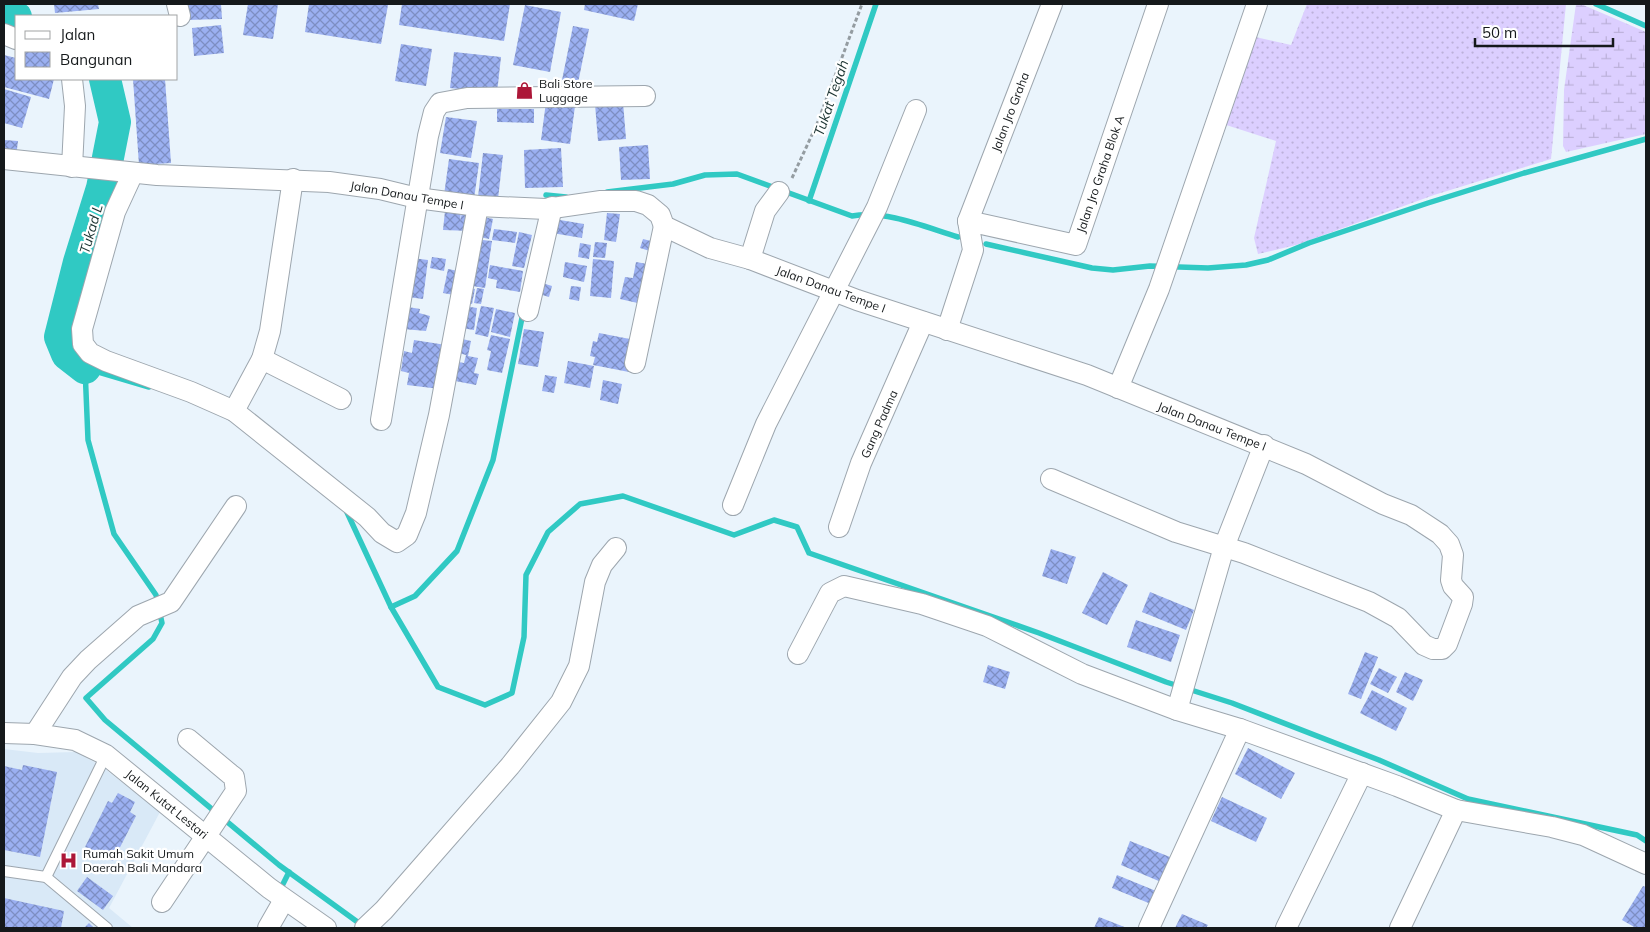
<svg xmlns="http://www.w3.org/2000/svg" width="1650" height="932" viewBox="0 0 1650 932" font-family="Mulish,sans-serif">
<style>
.built{fill:#d9e9f7}
.grass{fill:url(#grass-dots)}
.wetland{fill:url(#wetland-marsh)}
.lines{fill:none;stroke-linecap:round;stroke-linejoin:round}
.stream{stroke:#30c9c3;stroke-width:5.5}
.river{stroke:#30c9c3;stroke-width:32}
.building{fill:url(#building-cross-hatch)}
.lane-casing{stroke:#9da6ae;stroke-width:12}
.street-casing{stroke:#9da6ae;stroke-width:22}
.path{stroke:#949ca1;stroke-width:3;stroke-dasharray:4 2.5;stroke-linecap:butt}
.lane{stroke:#fff;stroke-width:10}
.street{stroke:#fff;stroke-width:20}
.labels{text-anchor:middle;dominant-baseline:central;stroke-width:4.5;stroke-linejoin:round;paint-order:stroke}
.poi-label{font-size:12px;fill:#15191b;stroke:#fff;text-anchor:start}
.street-label{font-size:12px;fill:#15191b;stroke:#fff}
.water-label{font-size:14px;font-style:italic;fill:#1a3230;stroke:#fff}
</style>
<defs>
<pattern id="grass-dots" width="8" height="8" patternUnits="userSpaceOnUse" patternTransform="scale(1.25)"><rect width="8" height="8" fill="#dccfff"/><path d="M2 2h.1M6 6h.1" fill="none" stroke="#bcb1da" stroke-width="1.8" stroke-linecap="round"/></pattern>
<pattern id="wetland-marsh" width="20" height="14" patternUnits="userSpaceOnUse" patternTransform="scale(1.25)"><rect width="20" height="14" fill="#dccfff"/><path d="M1 5h8M5 5V1M11 12h8M15 12V8" fill="none" stroke="#bcb1da"/></pattern>
<pattern id="building-cross-hatch" width="8" height="8" patternUnits="userSpaceOnUse" patternTransform="scale(1.25)"><rect width="8" height="8" fill="#9bb0f1"/><path d="M0 0l8 8M0 8l8-8" fill="none" stroke="#7d8ec2"/></pattern>
</defs>
<rect width="100%" height="100%" fill="#eaf4fc"/>
<polygon class="built" points="4,749 38,753 76,752 101,766 160,812 109,908 133,928 4,928"/>
<polygon class="grass" points="1307,4 1566,4 1551,159 1434,195 1296,245 1258,254 1254,238 1276,141 1220,123 1251,36 1291,45"/>
<polygon class="wetland" points="1576,4 1581,4 1646,32 1646,134 1566,152 1563,146 1564,90"/>
<g class="lines">
<g class="stream">
<polyline points="1596,4 1646,26"/>
<path d="M607 192 673 184 705 175 737 174 852 216C887 210 925 227 958 237"/>
<polyline points="546,195 566,197"/>
<polyline points="809,201 876,4"/>
<polyline points="986,244 1092,268 1113,270 1150,266 1208,268 1246,265 1268,260 1309,243 1428,203 1524,173 1646,139"/>
<polyline points="149,387 85,368 88,440 114,534 156,595 162,623 153,639 86,698 105,720 279,865 363,926"/>
<polyline points="345,508 391,607 438,687 485,705 512,693 524,637 526,575 548,532 580,504 623,496 734,535 774,520 797,527 809,553 1039,633 1166,682 1232,703 1379,760 1468,799 1637,835 1646,841"/>
<polyline points="391,607 415,596 457,551 493,460 523,313"/>
<polyline points="279,892 289,872"/>
</g>
<g class="river">
<polyline points="4,11 16,17"/>
<polyline points="85,368 67,354 60,337 79,262 102,188 115,122 105,79"/>
</g>
</g>
<g class="building">
<polygon points="54,4 98,4 99,9 55,13"/>
<polygon points="187,4 221,4 222,19 187,20"/>
<polygon points="248,4 278,4 273,39 243,35"/>
<polygon points="309,4 388,5 381,44 305,32"/>
<polygon points="402,4 510,4 504,41 399,25"/>
<polygon points="585,4 638,4 634,21 584,10"/>
<polygon points="525,5 561,12 550,72 513,65"/>
<polygon points="221,25 224,53 194,56 192,28"/>
<polygon points="573,26 589,29 578,83 562,80"/>
<polygon points="401,44 432,49 426,86 395,81"/>
<polygon points="454,52 501,57 497,93 450,88"/>
<polygon points="4,55 16,58 16,79 54,79 49,99 4,87"/>
<polygon points="133,79 165,79 171,163 139,165"/>
<polygon points="4,89 31,97 22,128 4,123"/>
<polygon points="546,102 575,106 570,144 541,140"/>
<polygon points="623,102 626,139 598,141 595,104"/>
<polygon points="497,109 534,109 534,123 497,122"/>
<polygon points="446,117 477,121 471,158 440,153"/>
<polygon points="4,140 18,141 16,157 4,155"/>
<polygon points="648,145 650,179 621,180 619,147"/>
<polygon points="561,148 563,187 525,188 524,150"/>
<polygon points="483,153 503,155 498,199 478,197"/>
<polygon points="449,159 479,163 474,199 444,195"/>
<polygon points="445,211 461,212 460,221 462,213 472,214 471,231 443,230"/>
<polygon points="607,213 620,214 616,242 604,240"/>
<polygon points="479,216 493,219 489,239 475,236"/>
<polygon points="554,219 584,224 582,238 552,233"/>
<polygon points="494,229 517,232 515,243 492,240"/>
<polygon points="519,232 532,235 524,268 512,266"/>
<polygon points="473,239 492,241 485,288 466,285"/>
<polygon points="643,239 655,242 653,252 640,248"/>
<polygon points="595,242 607,243 605,258 593,257"/>
<polygon points="580,243 591,245 589,259 578,257"/>
<polygon points="432,257 446,259 444,271 430,268"/>
<polygon points="412,258 428,260 423,299 408,297"/>
<polygon points="593,259 614,261 611,298 590,296"/>
<polygon points="565,262 587,266 584,282 563,277"/>
<polygon points="636,262 653,265 642,304 620,299 625,277 633,278"/>
<polygon points="490,265 523,271 520,292 496,288 497,280 488,278"/>
<polygon points="448,269 463,272 459,296 443,293"/>
<polygon points="539,282 552,286 549,297 536,293"/>
<polygon points="571,286 581,287 579,301 569,299"/>
<polygon points="466,287 475,289 472,304 464,303"/>
<polygon points="477,288 484,289 481,304 474,303"/>
<polygon points="464,306 477,308 474,330 461,328"/>
<polygon points="481,306 494,308 488,337 475,334"/>
<polygon points="408,307 420,309 419,313 430,316 426,331 403,329"/>
<polygon points="496,309 515,313 510,337 491,332"/>
<polygon points="524,329 544,332 538,367 518,364"/>
<polygon points="599,333 635,340 629,372 593,365 595,357 590,356 593,341 597,342"/>
<polygon points="491,335 510,339 502,373 487,370 491,351 487,350"/>
<polygon points="458,338 471,341 468,356 478,358 474,373 479,374 476,385 450,380 453,361 464,363 466,355 455,352"/>
<polygon points="414,340 446,345 440,389 407,385 409,373 401,371 404,351 412,353"/>
<polygon points="568,361 594,366 590,388 564,383"/>
<polygon points="545,375 557,377 554,393 542,391"/>
<polygon points="603,380 622,384 618,404 600,400"/>
<polygon points="1051,549 1076,557 1067,584 1042,576"/>
<polygon points="1103,572 1128,585 1107,625 1082,613"/>
<polygon points="1150,592 1194,610 1186,630 1142,612"/>
<polygon points="1136,620 1180,635 1171,662 1127,647"/>
<polygon points="1365,652 1378,657 1361,699 1348,694"/>
<polygon points="988,665 1010,672 1005,689 983,682"/>
<polygon points="1379,668 1397,677 1388,693 1370,684"/>
<polygon points="1405,672 1423,680 1413,701 1396,692"/>
<polygon points="1372,690 1407,708 1396,731 1360,713"/>
<polygon points="1248,748 1295,773 1281,799 1235,774"/>
<polygon points="23,765 57,772 40,857 4,850 4,766 22,770"/>
<polygon points="118,793 135,802 130,812 136,816 113,861 85,847 108,801 112,803"/>
<polygon points="1222,797 1267,818 1256,842 1211,821"/>
<polygon points="1130,841 1170,857 1161,882 1121,865"/>
<polygon points="1117,875 1156,891 1151,904 1112,888"/>
<polygon points="87,877 113,896 103,910 77,891"/>
<polygon points="1643,886 1646,887 1646,928 1636,928 1622,920"/>
<polygon points="4,898 64,911 61,928 4,928"/>
<polygon points="1182,914 1208,925 1206,928 1175,928"/>
<polygon points="1099,917 1127,928 1094,928"/>
<polygon points="89,923 94,928 84,928"/>
</g>
<g class="lines">
<defs>
<g id="lane">
<polyline points="4,871 46,877 107,928"/>
<polyline points="46,877 106,755"/>
</g>
<g id="street">
<polyline points="177,4 180,16"/>
<polyline points="4,34 16,39"/>
<polyline points="72,79 75,106 72,167"/>
<polyline points="4,159 157,175 329,182 380,189 417,198 478,206 546,209 601,201 636,201 648,205 660,215 664,226 710,248 750,259 857,300 1087,375 1306,464 1383,504 1411,515 1440,534 1449,544 1453,555 1451,580 1453,586 1463,597 1462,604 1447,644 1442,649 1433,649 1424,645 1398,618 1369,602 1244,553 1176,532 1051,479"/>
<polyline points="133,173 115,212 82,329 83,344 90,353 106,361 191,392 234,411 367,517 382,533 397,542 407,535 416,513 439,415 478,206"/>
<polyline points="968,221 1052,4"/>
<polyline points="750,259 765,211 779,192"/>
<polyline points="528,311 552,207"/>
<polyline points="947,330 973,250 968,221 1076,245 1158,4"/>
<polyline points="262,359 341,399"/>
<polyline points="635,363 664,226"/>
<polyline points="1118,388 1159,289 1257,4"/>
<polyline points="234,411 262,359 270,331 293,179"/>
<polyline points="381,420 428,136 434,112 440,103 467,98 645,96"/>
<polyline points="733,505 766,424 877,207 916,110"/>
<polyline points="839,527 861,463 923,322"/>
<polyline points="798,654 830,593 844,586 922,604 987,626 1082,674 1177,710 1240,729 1397,786 1456,810 1552,827 1583,835 1646,864"/>
<polyline points="1177,710 1224,547 1264,445"/>
<polyline points="4,733 35,734 75,740 106,755 269,888 326,928"/>
<polyline points="35,734 72,677 88,660 138,616 171,602 236,506"/>
<polyline points="162,902 236,791 234,777 230,774 188,739"/>
<polyline points="268,928 284,900"/>
<polyline points="365,928 384,910 510,766 561,702 579,666 595,582 602,565 616,548"/>
<polyline points="1149,928 1240,729"/>
<polyline points="1286,928 1362,773"/>
<polyline points="1400,928 1456,810"/>
</g>
</defs>
<use href="#lane" class="lane-casing"/>
<use href="#street" class="street-casing"/>
<polyline class="path" points="792,178 817,124 862,4"/>
<use href="#lane" class="lane"/>
<use href="#street" class="street"/>
</g>
<defs>
<symbol id="shop-bare" viewBox="-9 -9 18 18"><path d="M-5-2.5h2.3a2.7 3.5 0 0 1 5.4 0H5L5.5 6h-11ZM-1.5-2.5h3a1.5 2.3 0 0 0-3 0Z" fill="#ac1738" stroke="#fff" stroke-width="2.5" paint-order="stroke"/></symbol>
<symbol id="hospital-bare" viewBox="-9 -9 18 18"><path d="M-5-5h3v3.5h4V-5h3V5h-3V1.5h-4V5h-3Z" fill="#ac1738" stroke="#fff" stroke-width="2.5" paint-order="stroke"/></symbol>
</defs>
<g fill-rule="evenodd">
<use href="#shop-bare" x="512" y="78" width="25" height="25"/>
<use href="#hospital-bare" x="56" y="848" width="25" height="25"/>
</g>
<g class="labels">
<g class="poi-label">
<text x="539" y="83">Bali Store<tspan x="539" dy="14">Luggage</tspan></text>
<text x="83" y="853">Rumah Sakit Umum<tspan x="83" dy="14">Daerah Bali Mandara</tspan></text>
</g>
<g class="street-label">
<text transform="translate(1010 112) rotate(-69)">Jalan Jro Graha</text>
<text transform="translate(1100 174) rotate(-71)">Jalan Jro Graha Blok A</text>
<text transform="translate(407 195) rotate(10)">Jalan Danau Tempe I</text>
<text transform="translate(831 289) rotate(20)">Jalan Danau Tempe I</text>
<text transform="translate(879 424) rotate(-66)">Gang Padma</text>
<text transform="translate(1212 426) rotate(21)">Jalan Danau Tempe I</text>
<text transform="translate(167 804) rotate(39)">Jalan Kutat Lestari</text>
</g>
<g class="water-label">
<text transform="translate(831 98) rotate(-71)">Tukat Tegah</text>
<text transform="translate(91 229) rotate(-74)">Tukad L</text>
</g>
</g>
<rect width="1650" height="932" fill="none" stroke="#15191b" stroke-width="10"/>
<rect x="15" y="15" width="162" height="65" fill="#ffffff" stroke="#a1a3a4"/>
<rect x="25" y="31" width="25" height="8" fill="#ffffff" stroke="#a1a3a4"/>
<text x="60" y="40" font-size="15" fill="#15191b">Jalan</text>
<rect x="25" y="52" width="25" height="15" fill="url(#building-cross-hatch)" stroke="#a1a3a4"/>
<text x="60" y="65" font-size="15" fill="#15191b">Bangunan</text>
<path d="M1475 38v8h138v-8" fill="none" stroke="#15191b" stroke-width="2.5"/>
<text x="1482" y="38" font-size="15" fill="#15191b" stroke="#ffffff" stroke-width="4" paint-order="stroke">50 m</text>
</svg>
